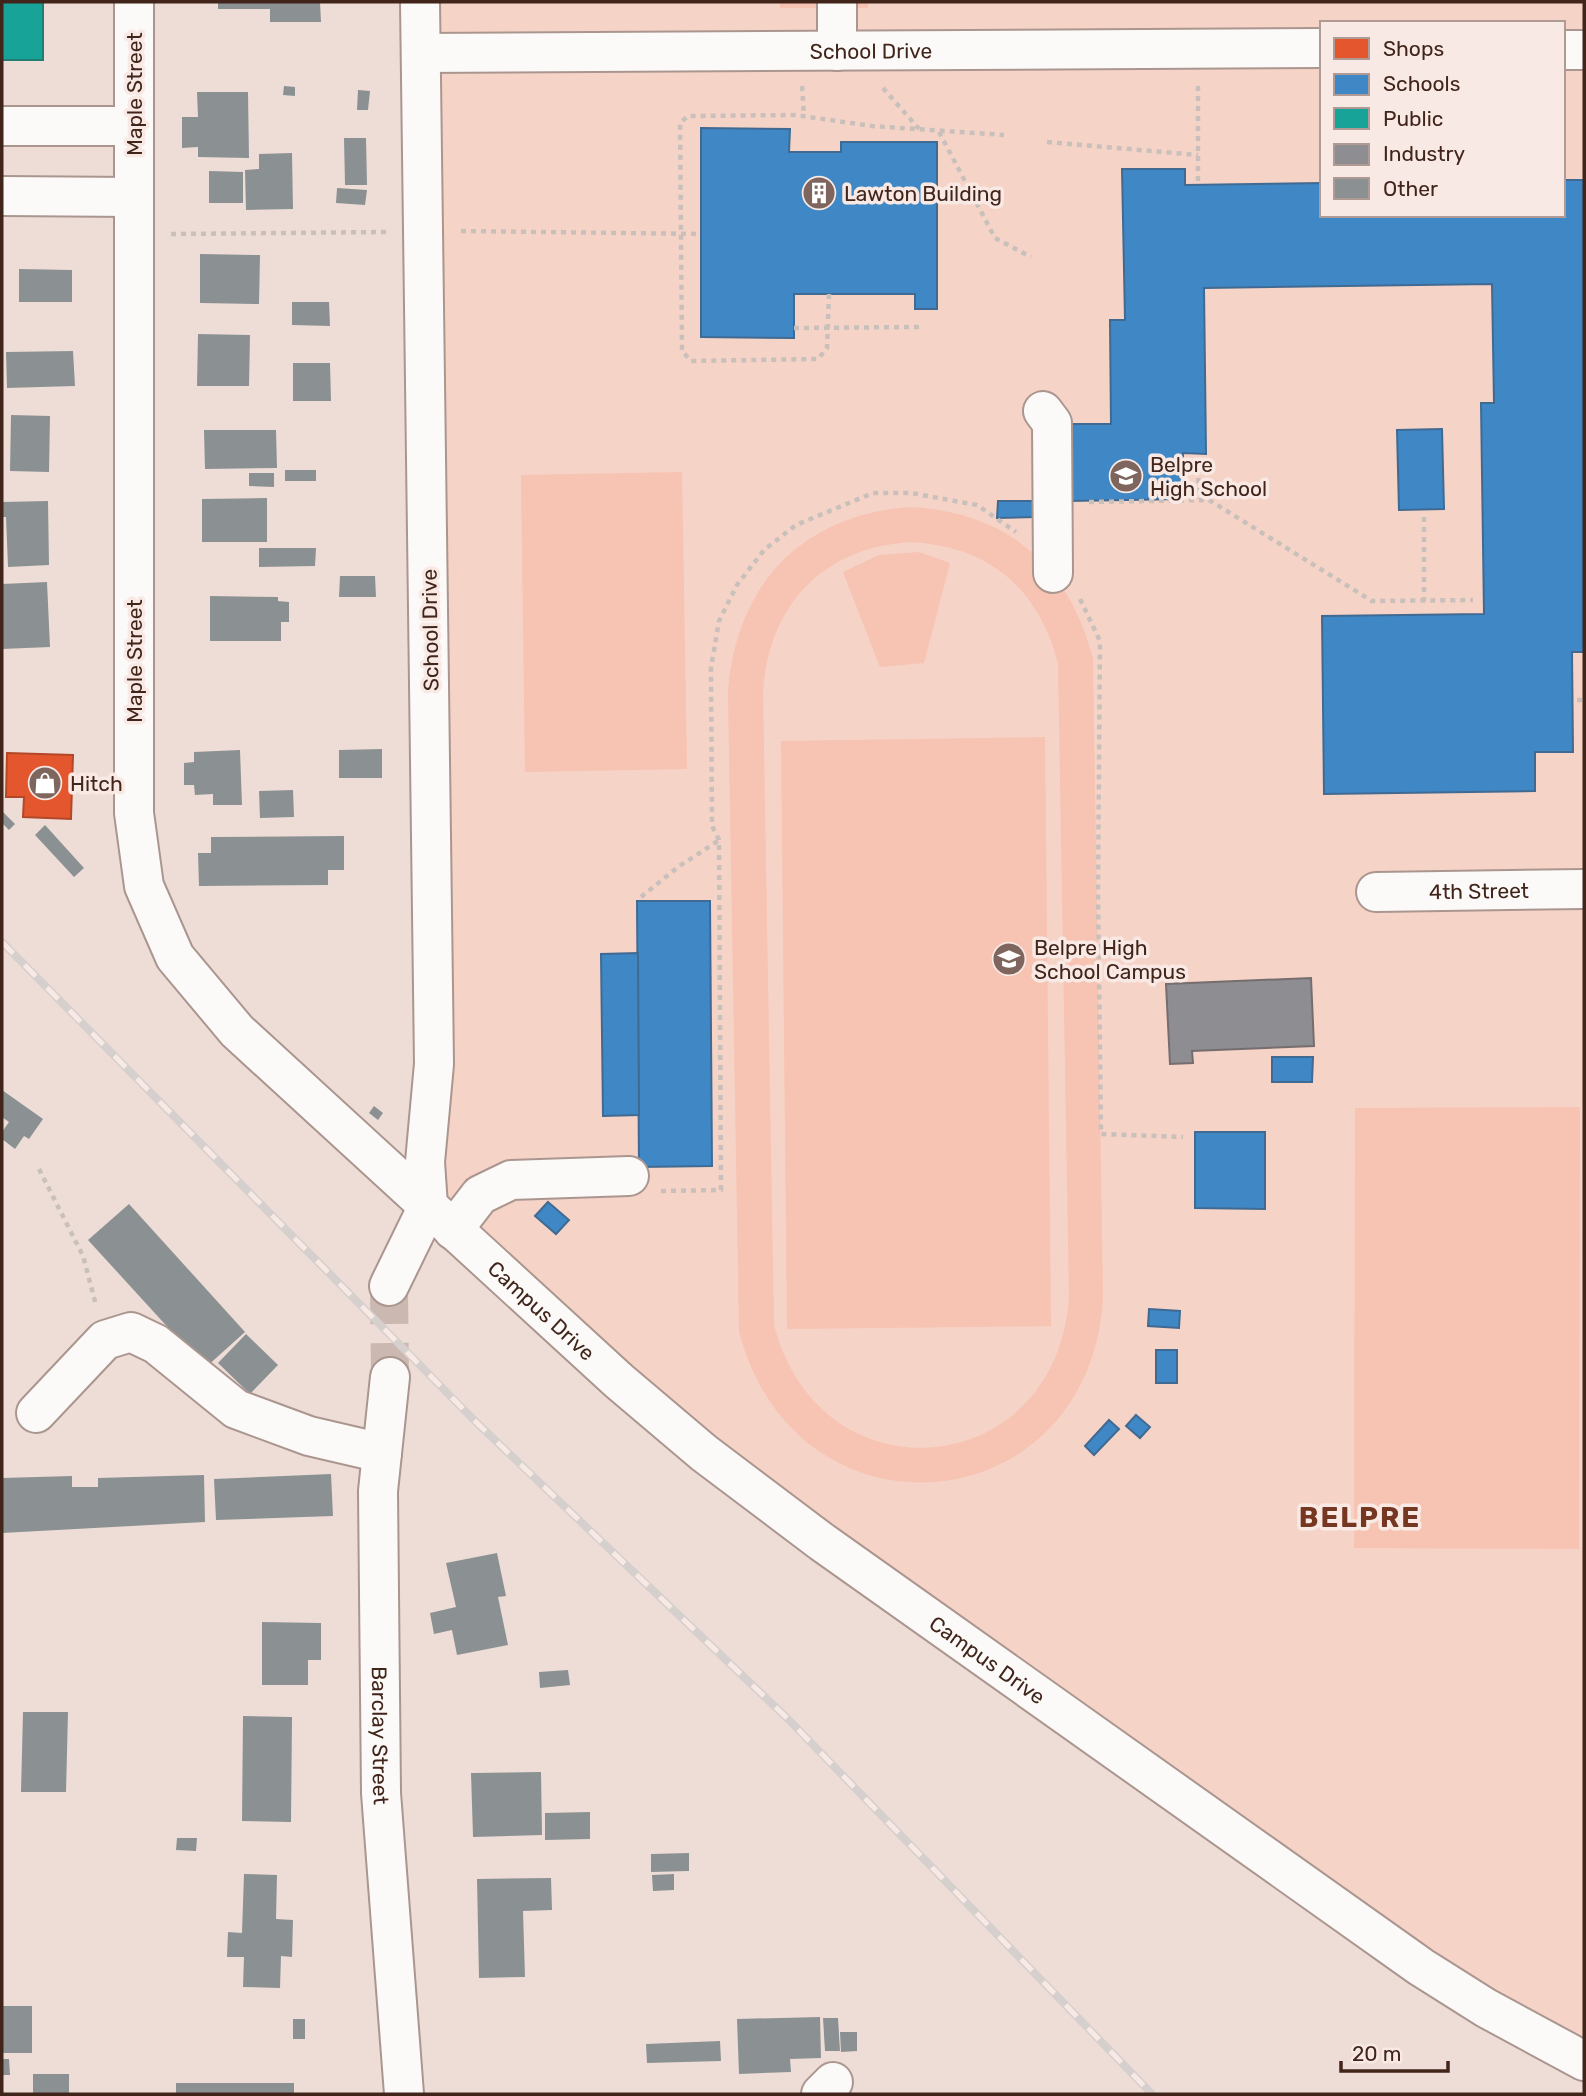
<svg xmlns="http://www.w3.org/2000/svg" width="1586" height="2096" viewBox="0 0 1586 2096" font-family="Rubik,sans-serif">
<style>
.built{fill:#f6d3c7;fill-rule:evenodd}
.green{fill:#f7c3b2;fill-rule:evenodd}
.shops{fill:#e4572e;stroke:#b34828;stroke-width:2}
.schools{fill:#3f88c5;stroke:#406a92;stroke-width:2}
.public{fill:#17a398;stroke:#247d72;stroke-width:2}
.industry{fill:#8d8d92;stroke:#766e6e;stroke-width:2}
.building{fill:#8b9192}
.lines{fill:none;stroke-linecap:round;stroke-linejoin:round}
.minor-tunnel{stroke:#cbb8b1;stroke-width:38;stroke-dasharray:38 19;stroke-linecap:butt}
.minor-casing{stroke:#aa968f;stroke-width:42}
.path{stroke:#c9c0bc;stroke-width:4.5;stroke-dasharray:5 5;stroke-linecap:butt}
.minor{stroke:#fcfaf9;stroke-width:38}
.rail-casing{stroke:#d5cfcd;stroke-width:8}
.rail{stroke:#f9e9e4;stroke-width:5;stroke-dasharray:16;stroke-linecap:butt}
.labels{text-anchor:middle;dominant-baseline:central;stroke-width:7;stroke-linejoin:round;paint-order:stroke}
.street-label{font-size:21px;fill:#41251b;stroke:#f9e9e4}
.poi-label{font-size:21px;fill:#41251b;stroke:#f9e9e4;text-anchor:start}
.district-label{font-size:28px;font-weight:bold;letter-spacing:2px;fill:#753722;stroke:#f9e9e4}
</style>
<rect width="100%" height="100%" fill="#eeddd7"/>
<path class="built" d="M420 2H1584V2061L899 1595 428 1206ZM1322 23H1563V215H1322Z"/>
<g class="green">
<rect x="780" y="2" width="88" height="6"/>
<polygon points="682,472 687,769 525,772 521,475"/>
<path d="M910 507C1007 512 1069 565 1093 659L1103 1298C1090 1524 795 1551 739 1331L728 692C736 585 801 515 910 507ZM910 542C989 546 1039 588 1058 664L1069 1298C1056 1482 820 1503 774 1325L763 692C769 605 822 548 910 542Z"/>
<polygon points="919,552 950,563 924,663 880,667 843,572 879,555"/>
<polygon points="1045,737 1051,1326 787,1329 781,741"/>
<polygon points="1580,1107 1579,1549 1354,1548 1355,1108"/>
</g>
<polygon class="shops" points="7,753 73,755 71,819 23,817 24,797 6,797"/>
<g class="schools">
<polygon points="701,128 790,129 789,152 841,152 841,142 937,142 937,309 915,309 915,294 794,294 794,338 701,337"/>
<polygon points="1122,169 1185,169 1185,185 1322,183 1322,215 1563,215 1563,180 1584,180 1584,652 1572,652 1573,752 1535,752 1535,791 1324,794 1322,616 1484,614 1481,403 1494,403 1492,284 1204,288 1206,454 1183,453 1183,499 1069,501 1068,424 1111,424 1110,320 1125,320"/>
<polygon points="1442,429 1444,509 1399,510 1397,430"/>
<polygon points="998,501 1035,501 1035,517 997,518"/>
<polygon points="637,901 710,901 712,1166 639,1167"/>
<polygon points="638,953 639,1115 603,1116 601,954"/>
<polygon points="1272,1057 1313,1057 1312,1082 1272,1082"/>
<polygon points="1195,1132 1265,1132 1265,1209 1195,1208"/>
<polygon points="548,1202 569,1220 556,1234 535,1216"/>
<polygon points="1149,1309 1180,1311 1179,1328 1148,1326"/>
<rect x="1156" y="1350" width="21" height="33"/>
<polygon points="1136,1415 1150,1427 1140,1438 1126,1426"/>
<polygon points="1109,1420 1119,1429 1094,1455 1085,1446"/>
</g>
<rect class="public" x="2" y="2" width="41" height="58"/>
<polygon class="industry" points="1311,978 1314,1046 1192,1051 1193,1063 1170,1064 1166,984"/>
<g class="building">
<polygon points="218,2 320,2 321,22 270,22 270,9 218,9"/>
<polygon points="284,86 295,87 295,96 283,95"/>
<polygon points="358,90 370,91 368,110 357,110"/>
<polygon points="197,92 248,92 249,158 198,157 198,147 182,148 182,117 198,117"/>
<polygon points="344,138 366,138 367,185 345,185"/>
<polygon points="292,153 293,209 246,210 245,170 259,169 259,154"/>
<polygon points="209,171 243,172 243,203 209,203"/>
<polygon points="337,188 367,190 365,205 336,203"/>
<polygon points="200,254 260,255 259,304 200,303"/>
<polygon points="19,269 72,270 72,302 19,302"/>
<polygon points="292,302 329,302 330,326 292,325"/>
<polygon points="198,334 250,335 249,386 197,386"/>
<polygon points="73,351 75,386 7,388 6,352"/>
<polygon points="293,363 330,363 331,401 293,401"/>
<polygon points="11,415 50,416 49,472 10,471"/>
<polygon points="204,430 276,430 277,468 205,469"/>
<rect x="285" y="470" width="31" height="11"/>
<polygon points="249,473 274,473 274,487 249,486"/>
<polygon points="267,498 267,542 202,542 202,499"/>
<polygon points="48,501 49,565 8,567 6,517 2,517 2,502"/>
<polygon points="259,548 316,548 315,566 259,567"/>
<polygon points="340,576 375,576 376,597 339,597"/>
<polygon points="47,582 50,647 2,649 2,584"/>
<polygon points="210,596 278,597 278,601 289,602 289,622 281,622 281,641 210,641"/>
<polygon points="382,749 382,778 339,778 339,750"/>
<polygon points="240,750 242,805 213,805 213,794 195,795 194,785 184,785 184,763 194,762 194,752"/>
<polygon points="293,790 294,817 260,818 259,791"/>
<polygon points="2,811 15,824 9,830 2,823"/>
<polygon points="45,825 84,868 74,877 35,835"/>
<polygon points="344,836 344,870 328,870 328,885 199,886 198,853 211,853 211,837"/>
<polygon points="2,1090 43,1119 29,1139 24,1136 15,1149 2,1139 2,1132 9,1122 2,1117"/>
<polygon points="374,1106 383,1113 378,1120 369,1113"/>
<polygon points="129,1204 245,1332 205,1368 88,1240"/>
<polygon points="246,1334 278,1365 250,1394 218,1363"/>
<polygon points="331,1474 333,1516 216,1520 214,1479"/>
<polygon points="204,1475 205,1522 2,1533 2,1478 72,1476 72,1487 98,1487 98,1478"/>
<polygon points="497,1553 506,1596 498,1597 508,1645 457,1655 452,1630 434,1634 430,1613 456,1607 446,1563"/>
<polygon points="262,1622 321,1623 321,1660 308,1660 308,1685 262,1685"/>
<polygon points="568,1670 570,1685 540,1688 539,1672"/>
<polygon points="23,1712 68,1712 66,1792 21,1792"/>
<polygon points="243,1716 292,1717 291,1822 242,1821"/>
<polygon points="541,1772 542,1835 473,1837 471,1773"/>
<polygon points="590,1812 590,1839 545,1840 545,1813"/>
<polygon points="177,1838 197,1838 196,1851 176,1850"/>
<polygon points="689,1853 689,1871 651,1872 651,1854"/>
<polygon points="244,1874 277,1875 276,1919 293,1920 292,1957 281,1956 280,1988 243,1987 244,1957 227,1957 228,1932 242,1933"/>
<polygon points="674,1874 674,1890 653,1891 652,1875"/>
<polygon points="551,1878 552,1910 523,1911 525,1977 479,1978 477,1879"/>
<rect x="2" y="2006" width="30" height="47"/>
<polygon points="820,2017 821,2058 790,2059 791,2072 739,2074 737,2019"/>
<polygon points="823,2018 838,2018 840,2051 825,2051"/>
<rect x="293" y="2019" width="12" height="20"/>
<polygon points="840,2032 857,2032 857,2051 841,2052"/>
<polygon points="720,2041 721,2061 647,2063 646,2044"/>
<polygon points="2,2059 9,2059 10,2075 2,2075"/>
<rect x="33" y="2074" width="36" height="20"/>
<rect x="176" y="2083" width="118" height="11"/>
</g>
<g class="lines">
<polyline class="minor-tunnel" points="389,1286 390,1377"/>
<defs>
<g id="minor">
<path id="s1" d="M134 2V813L144 886 175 957 237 1031 619 1381 704 1453 822 1542 1421 1967 1486 2008 1584 2061"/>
<polyline points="837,2 837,51"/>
<polyline points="1563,50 1584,50"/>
<path id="s2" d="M421 53 1322 48"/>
<polyline points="2,126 134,126"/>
<polyline points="2,196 134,197"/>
<polyline points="1043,411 1052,423 1053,573"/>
<path id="s3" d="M1376 892 1584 889"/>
<polyline points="453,1230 480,1195 511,1180 629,1176"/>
<polyline points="389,1286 428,1206 425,1162 434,1064 420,2"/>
<path id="s4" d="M390 1377 378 1491 381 1793 404 2094"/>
<polyline points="36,1413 105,1340 131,1332 156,1344 236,1409 309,1436 382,1453"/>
<polyline points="821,2094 833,2082"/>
</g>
</defs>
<use href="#minor" class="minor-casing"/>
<g class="path">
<polyline points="802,86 804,116"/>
<polyline points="1198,86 1198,182"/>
<polyline points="883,88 919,129"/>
<polyline points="939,132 995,238 1031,257"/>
<polyline points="1047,142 1198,155"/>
<polyline points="461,231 701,234"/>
<polyline points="171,234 386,232"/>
<polyline points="829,294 827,348 818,359 691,361 682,351 680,123 688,116 795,115 872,126 1004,135"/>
<polyline points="794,328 919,327"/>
<polyline points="1198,458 1199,499"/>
<polyline points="1089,502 1209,500 1372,601 1473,600"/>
<polyline points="1424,517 1424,601"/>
<polyline points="1080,599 1100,641 1098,892 1101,1134 1183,1137"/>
<polyline points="1577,700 1584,700"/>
<polyline points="641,897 678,867 718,841"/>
<polyline points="39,1169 83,1256 96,1305"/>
<polyline points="661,1191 721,1190 719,840 712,826 711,668 719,621 737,585 764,550 796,525 873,493 911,493 977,505 1016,532"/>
</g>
<use href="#minor" class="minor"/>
<defs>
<polyline id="rail" points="2,942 477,1423 787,1718 1152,2094"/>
</defs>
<use href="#rail" class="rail-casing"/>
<use href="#rail" class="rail"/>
</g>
<defs>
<symbol id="building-disc" viewBox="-11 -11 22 22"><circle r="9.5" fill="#7e655d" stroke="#f9e9e4"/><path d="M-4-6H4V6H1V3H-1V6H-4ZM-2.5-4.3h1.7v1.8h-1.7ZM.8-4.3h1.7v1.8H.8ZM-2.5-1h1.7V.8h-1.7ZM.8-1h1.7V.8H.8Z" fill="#fff"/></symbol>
<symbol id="school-disc" viewBox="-11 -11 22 22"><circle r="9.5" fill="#7e655d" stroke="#f9e9e4"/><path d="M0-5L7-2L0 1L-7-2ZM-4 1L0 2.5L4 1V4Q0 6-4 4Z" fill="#fff"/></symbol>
<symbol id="shop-disc" viewBox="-11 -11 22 22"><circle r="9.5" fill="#7e655d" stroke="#f9e9e4"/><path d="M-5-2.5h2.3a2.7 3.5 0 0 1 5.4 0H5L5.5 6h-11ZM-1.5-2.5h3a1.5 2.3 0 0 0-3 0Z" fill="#fff"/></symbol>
</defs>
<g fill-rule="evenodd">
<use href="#building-disc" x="800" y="174" width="38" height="38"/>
<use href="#school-disc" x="1107" y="457" width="38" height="38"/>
<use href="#shop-disc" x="26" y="764" width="38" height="38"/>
<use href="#school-disc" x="990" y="940" width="38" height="38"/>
</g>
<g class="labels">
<g class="street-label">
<text stroke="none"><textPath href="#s2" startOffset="450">School Drive</textPath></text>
<text transform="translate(134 94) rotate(-90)">Maple Street</text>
<text transform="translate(430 630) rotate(-91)">School Drive</text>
<text transform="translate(134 661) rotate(-90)">Maple Street</text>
<text stroke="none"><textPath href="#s3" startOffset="103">4th Street</textPath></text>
<text stroke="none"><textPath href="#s1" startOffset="1472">Campus Drive</textPath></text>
<text stroke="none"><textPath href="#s1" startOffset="2039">Campus Drive</textPath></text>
<text stroke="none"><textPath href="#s4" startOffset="359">Barclay Street</textPath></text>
</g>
<g class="poi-label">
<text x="844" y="193">Lawton Building</text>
<text x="1150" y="464">Belpre<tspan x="1150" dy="24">High School</tspan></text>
<text x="70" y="783">Hitch</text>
<text x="1034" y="947">Belpre High<tspan x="1034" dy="24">School Campus</tspan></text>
</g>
<g class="district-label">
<text x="1360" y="1517">BELPRE</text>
</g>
</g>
<rect width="1586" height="2096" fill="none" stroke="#41251b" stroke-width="7"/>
<rect x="1320" y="21" width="245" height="196" fill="#f9e9e4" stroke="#af9b94" stroke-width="2"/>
<rect x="1334" y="38" width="35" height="21" fill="#e4572e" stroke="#af9b94" stroke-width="2"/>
<text x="1383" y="56" font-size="21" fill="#41251b">Shops</text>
<rect x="1334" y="74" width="35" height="21" fill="#3f88c5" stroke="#af9b94" stroke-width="2"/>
<text x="1383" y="91" font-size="21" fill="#41251b">Schools</text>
<rect x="1334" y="108" width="35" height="21" fill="#17a398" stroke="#af9b94" stroke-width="2"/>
<text x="1383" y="126" font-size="21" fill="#41251b">Public</text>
<rect x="1334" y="144" width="35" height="21" fill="#8d8d92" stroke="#af9b94" stroke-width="2"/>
<text x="1383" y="161" font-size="21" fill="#41251b">Industry</text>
<rect x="1334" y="178" width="35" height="21" fill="#8b9192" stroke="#af9b94" stroke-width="2"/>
<text x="1383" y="196" font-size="21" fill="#41251b">Other</text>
<path d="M1341 2061v10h107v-10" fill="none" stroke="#41251b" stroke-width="3.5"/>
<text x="1352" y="2061" font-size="21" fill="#41251b" stroke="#f9e9e4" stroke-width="5" paint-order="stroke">20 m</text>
</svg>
